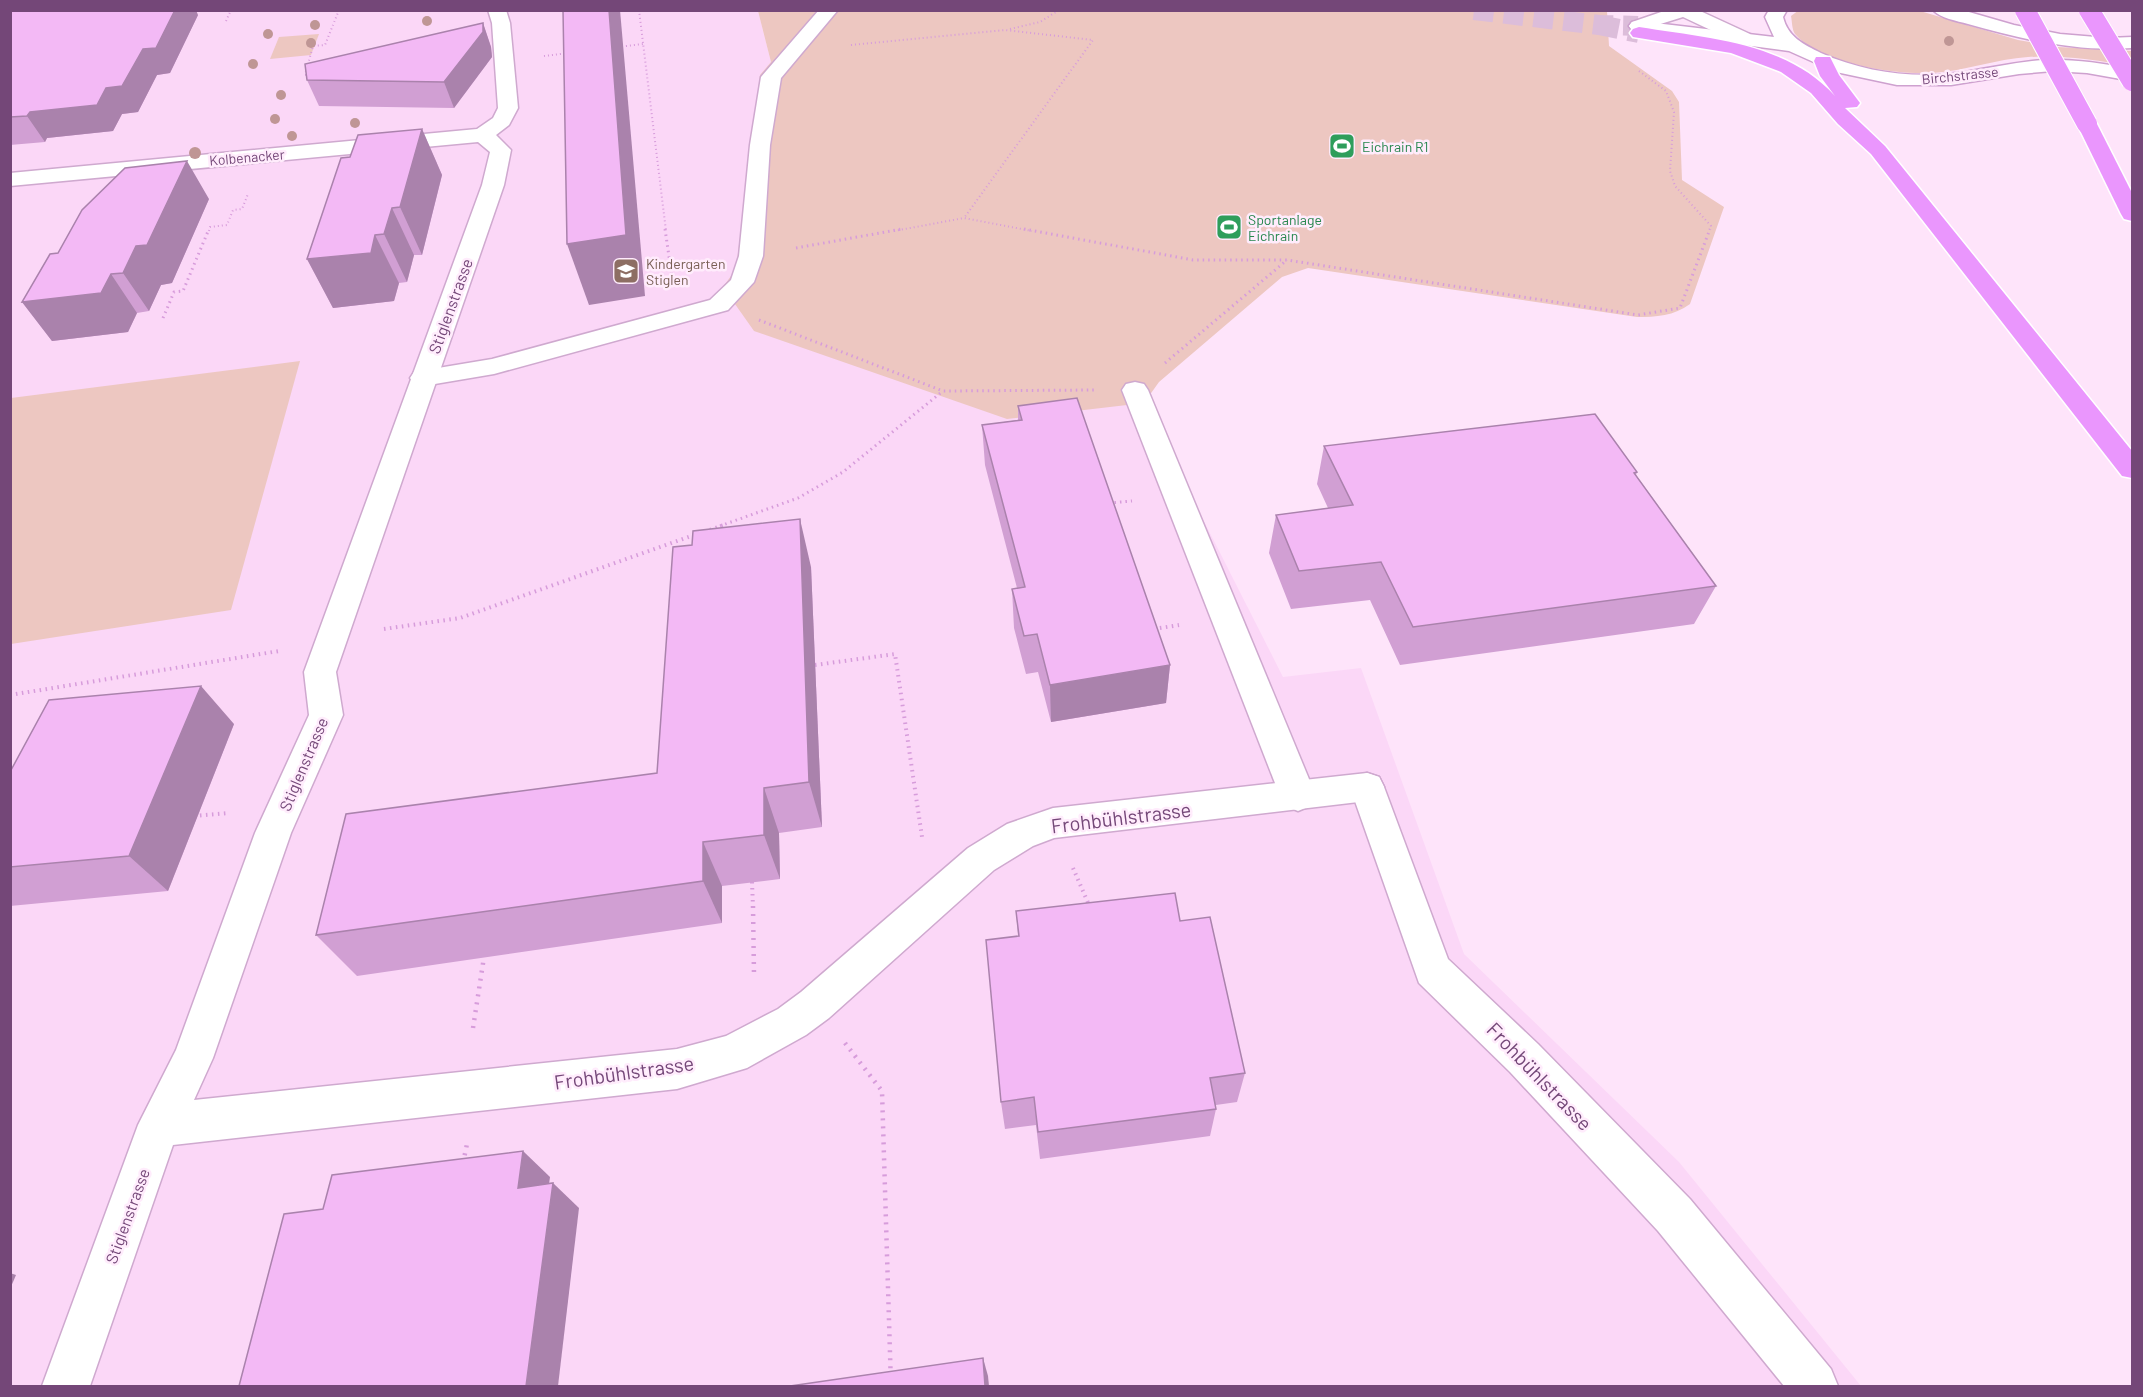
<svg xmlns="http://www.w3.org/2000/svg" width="2143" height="1397" viewBox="0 0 2143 1397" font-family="Barlow,sans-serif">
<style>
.residential{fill:#fbd7f7}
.green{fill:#edc7c1}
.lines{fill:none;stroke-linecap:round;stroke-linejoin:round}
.secondary-tunnel{stroke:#dcbdda;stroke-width:20;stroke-dasharray:20 10;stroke-linecap:butt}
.highway-tunnel{stroke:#dcbdda;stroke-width:20;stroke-dasharray:20 10;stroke-linecap:butt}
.lane-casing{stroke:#cfa9cf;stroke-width:3}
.street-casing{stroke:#cfa9cf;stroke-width:3}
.secondary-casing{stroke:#cea1cf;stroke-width:3}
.highway-casing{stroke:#fff;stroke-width:3}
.path-far3{stroke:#d79cdb;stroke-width:2;stroke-dasharray:1 3;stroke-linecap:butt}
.path-far2{stroke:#d79cdb;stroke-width:3;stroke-dasharray:1.5 4;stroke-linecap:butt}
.path-far1{stroke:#d79cdb;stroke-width:4;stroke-dasharray:1.5 4.5;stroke-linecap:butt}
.path{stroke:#d79cdb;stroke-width:4.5;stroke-dasharray:2 6;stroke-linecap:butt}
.lane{fill:#fff;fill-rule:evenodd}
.street{fill:#fff;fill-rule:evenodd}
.secondary{fill:#fff;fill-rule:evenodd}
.highway{fill:#ea96fd;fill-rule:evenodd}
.highway-bridge-casing{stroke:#fff;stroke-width:22;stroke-linecap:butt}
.highway-bridge{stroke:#ea96fd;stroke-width:20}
.tree{fill:#bf9695}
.wall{fill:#d19fd3}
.shaded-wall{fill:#aa82ac}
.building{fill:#f3b9f5;stroke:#aa82ac;stroke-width:1.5}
.labels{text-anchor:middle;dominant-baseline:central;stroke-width:5;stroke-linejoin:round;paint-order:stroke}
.far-street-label{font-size:14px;fill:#744778;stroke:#ffecfc}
.far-leisure-label{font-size:14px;fill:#27864d;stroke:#ffecfc;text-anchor:start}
.far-education-label{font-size:14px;fill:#785e54;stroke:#ffecfc;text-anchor:start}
.street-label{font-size:16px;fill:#744778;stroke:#ffecfc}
.near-street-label{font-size:20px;fill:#744778;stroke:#ffecfc}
</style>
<rect width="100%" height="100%" fill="#fee4fa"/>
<polygon class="residential" points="10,11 758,11 771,62 758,106 736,269 1144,403 1283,677 1361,668 1464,954 1679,1162 1861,1386 11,1386"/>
<g class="green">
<path d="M1799 10 1920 11 2018 40 2058 47 2132 51V67C2098 59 2063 56 2028 57 1996 59 1965 71 1933 73 1896 75 1820 64 1795 34 1792 30 1792 21 1791 16Z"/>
<path d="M758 11H1607L1609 46 1672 91 1679 102 1682 180 1724 207 1690 304C1674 316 1656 317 1637 317L1308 268 1282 277 1159 382 1144 403 1007 419 754 331 723 287 736 269 760 75 771 62Z"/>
<polygon points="319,34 311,55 270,59 279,37"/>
<polygon points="300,361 231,610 11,644 11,398"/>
</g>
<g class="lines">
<polyline class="secondary-tunnel" points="1474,10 1599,25 1638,26"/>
<polyline class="highway-tunnel" points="1599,25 1639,33"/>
<defs>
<g id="lane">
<polygon points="819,10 838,10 781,78 770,145 763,256 754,282 728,310 494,374 423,386 414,384 410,378 414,372 492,359 710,300 731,280 739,256 750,145 761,77"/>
<polygon points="1667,10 1698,10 1750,34 1752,38 1750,42 1736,42 1683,17 1638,31 1632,30 1629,26 1632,22"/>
<polygon points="1135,382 1144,384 1148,390 1316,796 1310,806 1298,811 1286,806 1280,796 1122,390 1126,384"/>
<polygon points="1367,773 1379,777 1384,787 1448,959 1538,1044 1690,1199 1831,1369 1838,1386 1784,1386 1658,1231 1510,1072 1419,983 1350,787 1355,777"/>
</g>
<polygon id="street" points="488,10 506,10 510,23 518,108 509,125 496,135 511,150 504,185 336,672 343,715 291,833 213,1058 194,1100 677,1049 726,1036 778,1009 801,992 968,848 1007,824 1053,808 1367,773 1379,777 1384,787 1379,797 1367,801 1054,838 1033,846 994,870 829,1018 806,1035 747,1068 677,1089 173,1145 90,1386 42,1386 138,1125 176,1050 255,833 309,715 304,672 482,185 490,152 478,142 10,186 10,173 477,129 493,118 498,108 492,23"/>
<g id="secondary">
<path d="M1769 10H1787L1783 17C1788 37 1803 44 1821 53 1866 73 1916 79 1965 72 1990 68 2016 62 2042 60 2072 59 2102 63 2132 69V81L2087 73 2053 71 2019 74 1951 85H1897L1836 72 1789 51 1638 31 1632 30 1629 26 1632 22 1638 21 1774 37 1765 17Z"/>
<path d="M1933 10H1962L2014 25 2060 34 2108 38 2132 37V48C2076 52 2021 39 1968 24 1957 21 1940 18 1933 10Z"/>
</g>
<g id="highway">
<path d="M1639 27C1706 38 1787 42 1835 96L1820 76 1814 61 1816 57H1830L1839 75 1860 103 1857 107 1845 108 1885 146 2132 451V478L2122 476 1871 154 1838 124 1811 93 1781 72 1731 53 1633 37 1630 33 1633 29Z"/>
<polygon points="2087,118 2094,120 2097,124 2132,193 2132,221 2124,219 2121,214 2077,124 2080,120"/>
</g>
</defs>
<use href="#lane" class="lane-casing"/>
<use href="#street" class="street-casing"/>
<use href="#secondary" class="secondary-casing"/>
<use href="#highway" class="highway-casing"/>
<g class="path-far3">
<polyline points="639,10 666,231"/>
<polyline points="226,21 231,10"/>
<polyline points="1010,29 1040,22 1059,10"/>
<polyline points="851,45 1005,30 1093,40 964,218"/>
<polyline points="618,47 643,44"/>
<polyline points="544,56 569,53"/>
<polyline points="1639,71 1666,91 1674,112 1670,171 1675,186 1711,226 1709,231"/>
<polyline points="310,74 305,75 313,46 325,45 339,10"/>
<polyline points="209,231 210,227 227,225 233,210 242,209 248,194"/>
<polyline points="894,231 964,218 1032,231"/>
</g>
<g class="path-far2">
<polyline points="665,229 672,277"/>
<polyline points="1024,229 1193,260 1287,260 1638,315 1680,308 1710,229"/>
<polyline points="796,248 902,229"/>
<polyline points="163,318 174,292 183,291 209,229"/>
<polyline points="759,320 943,391 1096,390"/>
<polyline points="1165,363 1287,260"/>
<polyline points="1109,503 1132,501"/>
<polyline points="720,526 798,498 843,472 943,391"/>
</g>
<g class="path-far1">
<polyline points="710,530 724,525"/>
<polyline points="384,629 460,618 697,534"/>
<polyline points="1154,629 1179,625"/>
<polyline points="815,665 895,654 922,837"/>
<polyline points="10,695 279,651"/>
<polyline points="194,816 229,813"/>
<polyline points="1073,868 1089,905"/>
<polyline points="752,882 753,907"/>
</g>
<g class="path">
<polyline points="753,906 754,975"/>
<polyline points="473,1028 484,957"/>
<polyline points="845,1043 882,1091 891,1386"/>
<polyline points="463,1163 467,1144"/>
</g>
<use href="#lane" class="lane"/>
<use href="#street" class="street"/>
<use href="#secondary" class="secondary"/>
<use href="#highway" class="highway"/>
<defs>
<g id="highway-bridge">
<polyline points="2025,10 2087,124"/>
<polyline points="2089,10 2132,81"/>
</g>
</defs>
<use href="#highway-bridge" class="highway-bridge-casing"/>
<use href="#highway-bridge" class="highway-bridge"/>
</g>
<g class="tree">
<circle cx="427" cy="21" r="5"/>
<circle cx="315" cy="25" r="5"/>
<circle cx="268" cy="34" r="5"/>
<circle cx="1949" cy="41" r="5"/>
<circle cx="311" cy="43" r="5"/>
<circle cx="253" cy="64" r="5"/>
<circle cx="281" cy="95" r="5"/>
<circle cx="275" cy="119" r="5"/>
<circle cx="355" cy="123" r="5"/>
<circle cx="292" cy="136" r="5"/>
<circle cx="195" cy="153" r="6"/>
</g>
<g class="wall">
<polygon points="10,10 198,15 170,73 157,75 138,112 122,114 113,131 47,138 45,142 10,145"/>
<polygon points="483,23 491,47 492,57 454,108 319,106 307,80"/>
<polygon points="422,129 442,175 422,255 414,255 407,282 399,283 394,301 333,308 307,259 350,157"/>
<polygon points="209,199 172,283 161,285 149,311 137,313 128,332 52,341 22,302"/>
<polygon points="1018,406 1170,665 1166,703 1051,722 1038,672 1026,674 1014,628 1012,589 1017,588 985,465 982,425 1018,420"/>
<polygon points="1324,446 1637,472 1636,475 1716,586 1694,624 1400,665 1370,600 1291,609 1269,553 1276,515 1328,508 1317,484"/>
<polygon points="811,567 822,827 779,833 780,879 722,886 722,923 357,976 316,935 657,773"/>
<polygon points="234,724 168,891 10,906 10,772"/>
<polygon points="1016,911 1180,921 1245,1073 1237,1102 1216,1105 1216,1109 1210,1136 1040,1159 1036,1125 1005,1129 1001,1102 1018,936"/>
</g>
<g class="shaded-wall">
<polygon points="175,10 196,10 198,15 170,73 157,75 138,112 122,114 113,131 47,138 45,142 27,116 30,112 106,88 143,49"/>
<polygon points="609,10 620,10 645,296 589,305 567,244"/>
<polygon points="483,23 491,47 492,57 454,108 444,82"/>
<polygon points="422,129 442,175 422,255 400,207"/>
<polygon points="187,161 209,199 172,283 161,285 149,311 123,273 136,246"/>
<polygon points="392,208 414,255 407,282 384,234"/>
<polygon points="375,235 399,283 394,301 333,308 307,259"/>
<polygon points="111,274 137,313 128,332 52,341 22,302"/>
<polygon points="800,519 811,567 822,827 809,782"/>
<polygon points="1170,665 1166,703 1051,722 1050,685"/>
<polygon points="201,686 234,724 168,891 129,856"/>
<polygon points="764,788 779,833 780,879 764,835"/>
<polygon points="703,842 722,886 722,923 703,881"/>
<polygon points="523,1151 550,1177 545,1213 518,1188"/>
<polygon points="553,1183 579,1208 558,1386 526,1386"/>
<polygon points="10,1273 16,1275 10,1289"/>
<polygon points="983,1358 988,1376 989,1386 985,1386"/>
</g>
<g class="building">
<polygon points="10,10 175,10 156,48 143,49 122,86 106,88 97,105 30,112 27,116 10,117"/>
<polygon points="563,10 609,10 626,235 567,244"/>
<polygon points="483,23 483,32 444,82 307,80 305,64"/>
<polygon points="422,129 400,207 392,208 384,234 375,235 371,253 307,259 341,158 350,157 358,135"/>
<polygon points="187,161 147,245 136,246 123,273 111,274 101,293 22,302 50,254 58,253 82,210 125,168"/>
<polygon points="1077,398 1170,665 1050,685 1037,634 1024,636 1012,589 1025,587 982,425 1022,420 1018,406"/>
<polygon points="1595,414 1637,472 1634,473 1716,586 1413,627 1381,562 1299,571 1276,515 1353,505 1324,446"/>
<polygon points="800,519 809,782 764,788 764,835 703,842 703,881 316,935 346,814 657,773 673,547 692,545 693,531"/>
<polygon points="201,686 129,856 10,867 10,772 49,700"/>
<polygon points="1175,893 1180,921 1210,917 1245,1073 1210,1078 1216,1109 1038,1132 1034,1097 1001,1102 986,940 1019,936 1016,911"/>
<polygon points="523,1151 518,1188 553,1183 526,1386 239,1386 284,1214 323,1209 332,1175"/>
<polygon points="983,1358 985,1386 790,1386"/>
</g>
<defs>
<symbol id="stadium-square" viewBox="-11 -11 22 22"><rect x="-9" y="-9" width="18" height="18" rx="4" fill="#2e9e5b" stroke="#ffecfc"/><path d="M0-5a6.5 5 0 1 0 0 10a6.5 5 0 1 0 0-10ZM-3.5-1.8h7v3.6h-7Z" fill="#fff"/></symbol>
<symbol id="school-square" viewBox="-11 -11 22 22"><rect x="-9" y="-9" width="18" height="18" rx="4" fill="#8d6e63" stroke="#ffecfc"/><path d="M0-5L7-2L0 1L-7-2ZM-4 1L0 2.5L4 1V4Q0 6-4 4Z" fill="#fff"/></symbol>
</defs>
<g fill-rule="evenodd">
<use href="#stadium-square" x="1327" y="131" width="30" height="30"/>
<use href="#stadium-square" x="1214" y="212" width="30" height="30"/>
<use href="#school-square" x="611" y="256" width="30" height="30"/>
</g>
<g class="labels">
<g class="far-street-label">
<text transform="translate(1960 75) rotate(-6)">Birchstrasse</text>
<text transform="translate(247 157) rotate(-5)">Kolbenacker</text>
</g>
<g class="far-leisure-label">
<text x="1362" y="146">Eichrain R1</text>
<text x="1248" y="219">Sportanlage<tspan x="1248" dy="16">Eichrain</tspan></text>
</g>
<g class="far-education-label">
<text x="646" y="263">Kindergarten<tspan x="646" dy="16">Stiglen</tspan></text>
</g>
<g class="street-label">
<text transform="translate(450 306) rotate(-70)">Stiglenstrasse</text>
<text transform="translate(303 764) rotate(-67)">Stiglenstrasse</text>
<text transform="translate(127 1216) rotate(-70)">Stiglenstrasse</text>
</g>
<g class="near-street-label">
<text transform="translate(1121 817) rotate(-7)">Frohbühlstrasse</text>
<text transform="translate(624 1072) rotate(-8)">Frohbühlstrasse</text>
<text transform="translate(1540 1076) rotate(46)">Frohbühlstrasse</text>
</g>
</g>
<rect width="2143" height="1397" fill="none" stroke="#744778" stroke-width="24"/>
</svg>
